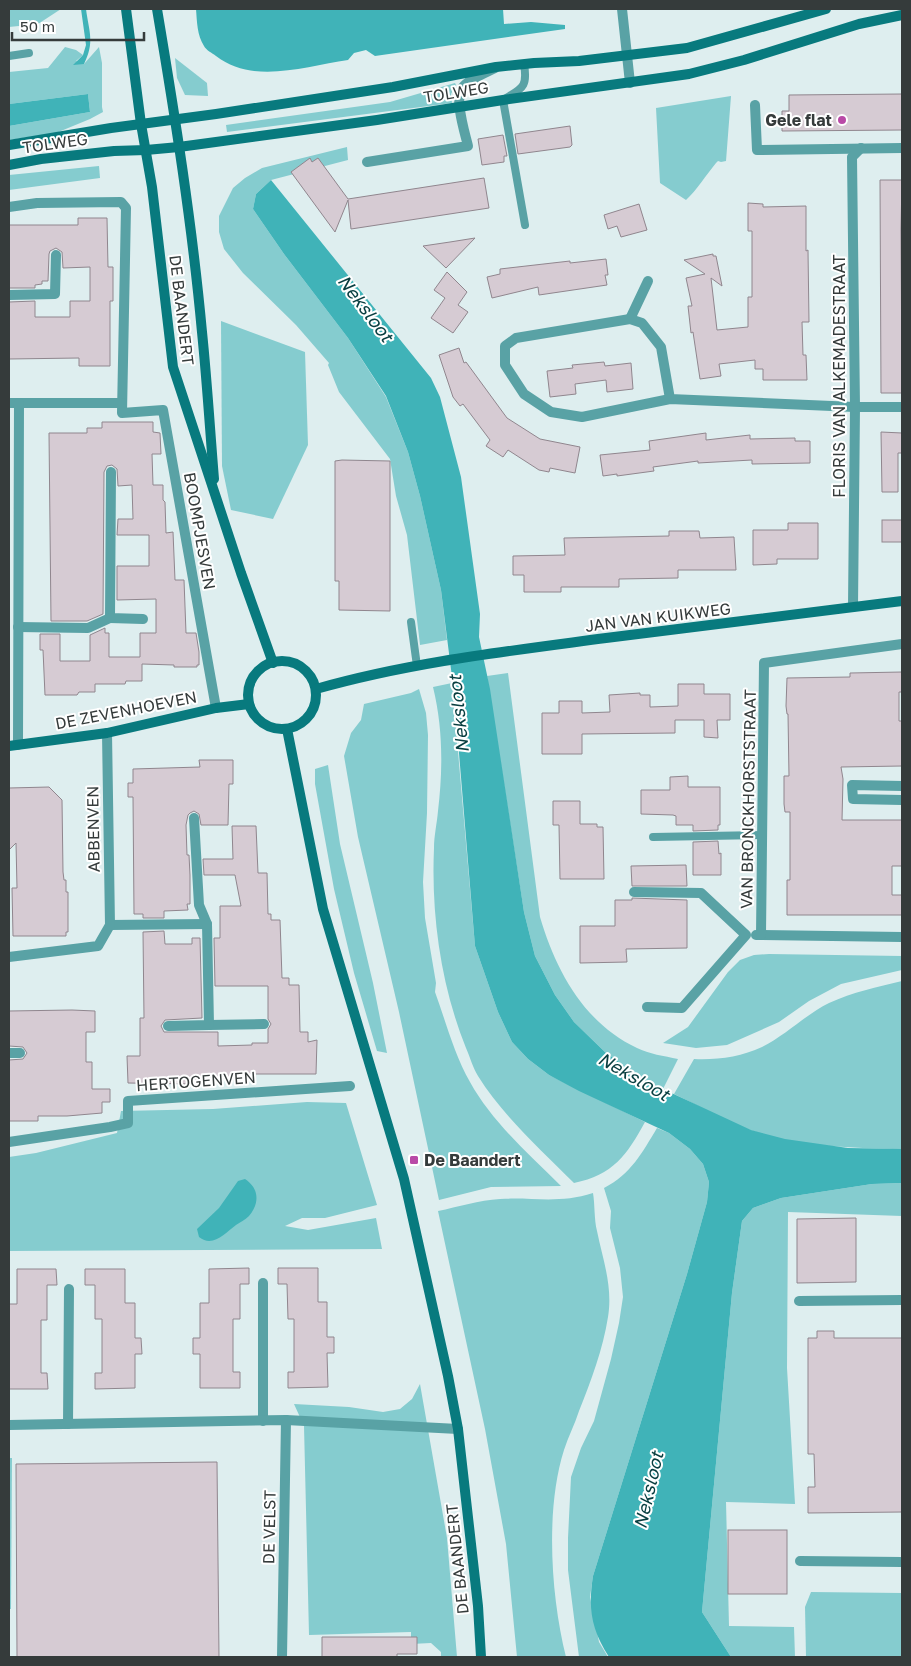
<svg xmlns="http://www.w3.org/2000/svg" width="911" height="1666" viewBox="0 0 911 1666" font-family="'Golos Text',sans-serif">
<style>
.green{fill:#85cccf}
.water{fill:#40b3b8}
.building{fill:#d6cbd3;stroke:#90868e}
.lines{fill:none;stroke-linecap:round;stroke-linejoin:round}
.lane{stroke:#59a2a5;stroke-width:8}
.street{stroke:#59a2a5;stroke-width:10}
.secondary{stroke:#087a7e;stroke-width:10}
.poi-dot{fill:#b94aa7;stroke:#fff;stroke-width:2}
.labels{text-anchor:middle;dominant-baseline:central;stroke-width:4;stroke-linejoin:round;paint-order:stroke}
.street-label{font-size:16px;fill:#353b3b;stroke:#fff}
.poi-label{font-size:16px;font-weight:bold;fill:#353b3b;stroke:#fff;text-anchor:end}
.water-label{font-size:18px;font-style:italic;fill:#083e40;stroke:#fff}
</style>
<rect width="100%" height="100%" fill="#deeeef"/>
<g class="green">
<polygon points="9,9 61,9 38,24 9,27"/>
<polygon points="65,47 76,50 83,55 76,61 84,64 99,47 102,63 102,107 103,112 90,119 56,133 9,140 9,126 90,112 88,94 9,104 9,72 48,68"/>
<polygon points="175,58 207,83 208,96 185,95 177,78"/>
<polygon points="455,83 456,85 451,94 452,103 227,132 226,125 390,102"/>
<path d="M731 96 726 161 721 162 718 161 716 163C706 175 697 190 686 200L660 183 656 108Z"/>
<polygon points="347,147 348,160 271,180 256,194 253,209 284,254 348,338 386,397 408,452 420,496 441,590 447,640 420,645 407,535 396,496 390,459 339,392 328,365 329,363 296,325 243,273 224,249 219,232 219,216 233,188 245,178 262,168"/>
<polygon points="99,166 100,178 9,190 9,175"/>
<polygon points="221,321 305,352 308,445 273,519 231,510 222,466"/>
<path d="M508 673 540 917C556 971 584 1023 637 1048 649 1054 664 1056 678 1059L663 1089 650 1083 606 1053 574 1022 555 995 535 956 524 912 487 676Z"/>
<path d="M452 683 475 946 498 1012 512 1042 528 1059 549 1075 645 1122C627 1155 613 1175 574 1183 541 1150 503 1116 478 1076 473 1068 470 1057 466 1048 441 986 431 915 434 848 434 836 437 823 438 811 443 769 443 728 433 687Z"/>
<path d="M419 689 426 713 428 735 427 813 423 882 425 918 436 983 435 992C446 1022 454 1054 470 1082 492 1122 529 1154 561 1186L491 1187 439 1200 399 1012 358 837 344 756 351 733 361 720 364 704 411 693Z"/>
<polygon points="328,765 340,844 373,983 387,1053 377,1051 354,973 334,889 315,784 315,769"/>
<polygon points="769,954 902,956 902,970 841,984 809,1001 779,1022 727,1045 696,1048 663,1043 688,1027 728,972 740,960 754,955"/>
<path d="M902 981V1149C853 1148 797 1147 750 1130 724 1120 699 1106 674 1094L694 1059C717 1060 741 1057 762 1047 786 1035 805 1015 829 1003 853 992 877 987 902 981Z"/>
<polygon points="307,1102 346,1103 377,1205 325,1218 302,1218 285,1226 308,1230 376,1218 382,1249 9,1251 9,1157 36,1153 117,1133 121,1111 213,1109"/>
<path d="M657 1128 669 1133 690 1149 703 1164 709 1182 707 1202 687 1274 593 1576 590 1597 599 1642 608 1657H579L568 1570V1538L571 1477 581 1448 594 1421 611 1359 619 1323 623 1297 620 1268 610 1228 611 1211 604 1188C631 1174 642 1153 657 1128Z"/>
<polygon points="902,1183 902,1216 788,1212 787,1368 795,1504 726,1502 729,1626 794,1627 795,1657 731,1657 702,1612 732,1293 742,1221 753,1208 781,1198 872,1184"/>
<path d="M593 1193C595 1205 594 1219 597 1231 603 1260 613 1287 608 1317 603 1349 591 1381 579 1411 575 1424 568 1437 564 1450 545 1510 551 1597 566 1657H517L506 1544 485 1429 438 1211C458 1207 479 1200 500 1199 533 1197 559 1204 593 1193Z"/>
<polygon points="420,1384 447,1538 457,1657 441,1657 441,1652 431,1643 411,1644 411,1632 309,1635 304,1426 294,1404 349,1407 383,1412 400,1409 412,1399"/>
<polygon points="9,1458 12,1458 11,1609 9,1609"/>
<polygon points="811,1592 902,1593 902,1657 806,1657 805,1607"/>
</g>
<g class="water">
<path d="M81 9H86C89 32 95 42 84 64L73 65 83 55 86 45Z"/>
<path d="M196 9H503L504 24 531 22 565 25V29L375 56 366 50 354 53 348 60C306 66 253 85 216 56 212 53 206 50 204 46 197 35 197 22 196 9Z"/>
<polygon points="88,94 90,112 9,126 9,104"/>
<path d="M271 180 431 378 440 397 461 477 480 614 479 637 490 689 524 912 535 956 555 995 574 1022 606 1053 650 1083 751 1130 785 1139 848 1148 902 1149V1183L872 1184 781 1198 753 1208 742 1221 732 1293 702 1612 731 1657H609C591 1629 588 1608 593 1576L687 1274 707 1202 709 1182 703 1164 690 1149 669 1133 579 1091 549 1075 528 1059 512 1042 498 1012 475 946 454 693 441 590 420 496 408 452 386 396 348 338 284 254 253 209 256 194Z"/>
<path d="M245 1179C259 1188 260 1203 249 1216 245 1220 240 1222 236 1225 225 1233 213 1248 199 1237L197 1229 219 1208 238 1181Z"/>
</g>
<g class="building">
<polygon points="902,94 902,130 782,131 782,111 789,111 789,95"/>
<polygon points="570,126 572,145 570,147 518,154 515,134"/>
<polygon points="503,135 507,156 504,156 504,162 482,165 478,139"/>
<polygon points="310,158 312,162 318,158 348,199 484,178 489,208 351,229 348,200 335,232 291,172"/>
<polygon points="880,180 902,180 901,229 902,393 881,393"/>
<polygon points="748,203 763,204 763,207 806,206 806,251 808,250 809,322 802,322 803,355 806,355 807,380 763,380 763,369 755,369 755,360 719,364 721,376 700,379 693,332 691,333 688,306 692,306 686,278 705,274 684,260 713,254 713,256 716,256 722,286 711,278 717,330 748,327 748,297 752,297 752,231 748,231"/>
<polygon points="639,204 647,230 621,237 617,226 608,229 604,215"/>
<polygon points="78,218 107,218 108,267 113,267 113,301 110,301 110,366 79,366 79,358 9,359 9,302 35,301 35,317 70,317 70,301 90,301 90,267 63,268 62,252 56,248 50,251 49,254 48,281 42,281 42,284 35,285 35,288 9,288 9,225 78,225"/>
<polygon points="475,238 446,268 423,246 450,242"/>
<polygon points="606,259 608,275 605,275 607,285 539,295 538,287 492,298 487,277 500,274 500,269 570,261 570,263"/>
<polygon points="447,272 467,292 458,305 468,312 453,333 431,318 445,298 434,290"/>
<polygon points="459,348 464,363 466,362 507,418 540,439 580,447 575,473 550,468 549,472 539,470 508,450 503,457 486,446 490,440 463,404 460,406 453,397 439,355"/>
<polygon points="604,362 605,366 631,363 633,389 607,392 606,380 575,384 576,394 550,397 547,371 573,368 572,365"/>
<polygon points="102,422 153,422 153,432 160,433 161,454 152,454 153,485 163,485 163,500 165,502 166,533 173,532 175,580 184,580 186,633 196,633 199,652 199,665 197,665 197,667 174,667 174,665 142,664 142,681 126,681 125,684 95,684 95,692 79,692 77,695 45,695 43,650 40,650 40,634 60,634 60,661 90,661 90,635 105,628 105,633 109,633 109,657 140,657 140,633 156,633 156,599 117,600 117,566 149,566 149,535 117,535 118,519 133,519 132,485 118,486 117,469 112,465 107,466 104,472 103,614 87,621 51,621 49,433 87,433 87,428 102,428"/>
<polygon points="881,432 902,433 902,453 898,453 898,492 882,492"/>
<polygon points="706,433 706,440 750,435 750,439 795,438 795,441 810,441 810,463 752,464 752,460 698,463 698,461 653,467 654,471 617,476 617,474 603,476 600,455 650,450 649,441"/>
<polygon points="342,460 390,461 390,611 339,610 339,581 335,581 335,461"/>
<rect x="882" y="520" width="20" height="22"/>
<polygon points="788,523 818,523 818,559 777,559 777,564 753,565 753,530 788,530"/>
<polygon points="669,531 699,531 700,538 734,537 736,570 678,570 678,578 619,579 619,587 561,587 561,592 524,592 524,575 513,575 513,556 565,555 564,538 669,536"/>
<polygon points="902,672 902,692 899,692 899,721 902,721 902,766 841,767 843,779 842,820 902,820 902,866 892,866 892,895 902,895 902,915 787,915 787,880 790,880 790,812 785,812 784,804 784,776 789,776 788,714 787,714 786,706 787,678 850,677 850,673"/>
<polygon points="678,684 704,684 704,694 730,694 730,720 717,720 718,738 704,737 704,720 675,720 675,733 582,734 582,754 542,754 542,713 559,713 559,701 582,701 582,713 610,712 609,695 640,693 640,695 650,695 650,707 678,706"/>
<polygon points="199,760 233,760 233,784 229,784 228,825 201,825 199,814 194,811 190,813 188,815 186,825 187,855 189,855 190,875 190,904 187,904 188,910 164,911 164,918 143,918 143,914 134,914 133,797 128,797 128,783 133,783 133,769 200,767"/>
<polygon points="688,776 688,787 720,787 720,825 718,825 718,830 693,831 693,825 676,825 676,816 673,815 641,814 641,790 670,790 670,777"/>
<polygon points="49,787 62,800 63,872 64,880 66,880 66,892 68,892 68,932 66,932 66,936 13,936 12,888 17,888 16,843 9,850 9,788"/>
<polygon points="553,801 580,801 580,824 597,824 597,827 603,827 604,879 560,879 559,825 553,825"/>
<polygon points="232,826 256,826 258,873 267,873 268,914 271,914 271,920 280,920 282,978 289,978 289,985 299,985 300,1032 308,1032 308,1042 317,1040 316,1074 253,1074 252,1078 203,1078 203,1083 193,1084 128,1083 127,1056 140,1056 140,1018 144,1018 143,932 164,931 165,944 192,944 192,938 200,938 202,1018 165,1020 161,1026 164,1032 218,1032 218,1046 252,1045 252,1043 268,1043 268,1029 271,1024 268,1019 268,986 215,986 214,938 220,938 220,906 241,906 235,875 204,875 203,859 233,859"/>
<polygon points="718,841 719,854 721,853 721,875 693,875 693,842"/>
<polygon points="686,865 687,886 632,886 631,866"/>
<polygon points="632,898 687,900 687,948 626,949 627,962 580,963 580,926 615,926 615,900 632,900"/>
<polygon points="72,1010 95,1011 95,1032 86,1032 86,1062 92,1062 92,1089 110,1089 110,1102 102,1102 102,1113 67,1116 38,1116 38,1121 9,1121 9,1060 23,1059 27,1053 23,1047 9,1046 9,1011"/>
<polygon points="856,1218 856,1282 797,1283 797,1219"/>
<polygon points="249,1268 249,1284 240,1284 240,1319 233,1319 233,1372 240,1372 240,1388 200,1388 200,1354 193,1354 193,1338 200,1338 200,1303 209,1303 209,1269"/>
<polygon points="278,1268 318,1268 318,1302 327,1302 327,1337 334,1337 334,1353 327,1353 328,1387 288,1388 288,1372 294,1372 294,1319 288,1319 287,1284 278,1284"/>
<polygon points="17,1269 56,1269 57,1285 47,1285 47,1320 41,1320 41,1373 47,1373 48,1389 9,1389 9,1304 17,1304"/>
<polygon points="85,1269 125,1269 125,1303 135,1303 135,1338 141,1338 142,1354 135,1354 135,1388 95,1389 95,1373 102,1373 102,1319 95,1319 95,1285 85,1285"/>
<polygon points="817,1331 834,1331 834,1338 902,1338 902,1512 808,1513 808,1487 815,1487 814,1454 808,1454 808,1338 817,1338"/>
<polygon points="217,1462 219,1657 17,1657 16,1464"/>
<rect x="728" y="1530" width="59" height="64"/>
<polygon points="322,1637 417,1637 417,1654 397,1654 397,1657 322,1657"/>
</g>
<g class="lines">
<g class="lane">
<polyline points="9,56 29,53"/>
<path d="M524 64C528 88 522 88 503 100L525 225"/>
<polyline points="411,622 417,666"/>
<polyline points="653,837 762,835"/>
</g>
<g class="street">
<polyline points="622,9 630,83"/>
<polyline points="755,105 757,150 902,148"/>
<path d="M367 162 468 146C465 133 454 99 462 88 469 79 485 73 495 68"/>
<polyline points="9,207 37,203 121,202 126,208 122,413 163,410 216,708"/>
<polyline points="9,295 55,294 56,255"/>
<polyline points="630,319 648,281"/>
<polyline points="670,399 661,347 642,323 630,319 516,338 505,346 505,365 524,394 551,412 582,417 670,399 855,407 902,407"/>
<polyline points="9,403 122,403"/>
<polyline points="111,472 110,618 143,619"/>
<polyline points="853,607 855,407 852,157 861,148"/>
<polyline points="18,627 88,628 110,618"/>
<polyline points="18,745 19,403"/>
<polyline points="902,786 852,785 853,799 902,800"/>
<polyline points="634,892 701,893 746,935 682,1008 647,1007"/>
<polyline points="110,925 207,924"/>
<polyline points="756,935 902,937"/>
<polyline points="761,935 764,663 902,644"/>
<polyline points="9,957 98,946 110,925 107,733"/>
<polyline points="209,1025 264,1024"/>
<polyline points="168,1026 209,1025 207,924 199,905 194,818"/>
<polyline points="9,1053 20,1053"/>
<polyline points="9,1142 110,1127 128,1123 128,1101 350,1086"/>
<polyline points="263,1283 263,1421"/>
<polyline points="799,1301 902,1300"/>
<polyline points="286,1420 458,1429"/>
<polyline points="68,1424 69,1289"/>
<polyline points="9,1425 286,1420 282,1657"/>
<polyline points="800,1561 902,1562"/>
</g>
<g class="secondary">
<polyline points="126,9 141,124 152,187 173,367 241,573 273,663"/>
<path d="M157 9C175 116 192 223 202 332 207 381 210 430 214 479"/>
<polyline points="9,145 111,128 216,114 393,87 496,67 534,63 579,61 687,48 826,9"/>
<polyline points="9,165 41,159 114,151 146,150 179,147 377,120 503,100 689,74 744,60 859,24 902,15"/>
<circle cx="282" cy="695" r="34"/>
<path d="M316 689C411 662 509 651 606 638 705 626 803 613 902 601"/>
<polyline points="287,729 323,909 404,1179 448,1376 458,1429 478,1606 481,1657"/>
<polyline points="9,746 107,733 216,708 249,704"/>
</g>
</g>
<g class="poi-dot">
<circle cx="842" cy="120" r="5"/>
<rect x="409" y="1155" width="10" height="10" rx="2.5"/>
</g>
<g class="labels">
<g class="street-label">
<text transform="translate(456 92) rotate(-9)">TOLWEG</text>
<text transform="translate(55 143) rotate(-8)">TOLWEG</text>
<text transform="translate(182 310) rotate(83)">DE BAANDERT</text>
<text transform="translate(839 376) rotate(-90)">FLORIS VAN ALKEMADESTRAAT</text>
<text transform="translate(200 531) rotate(80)">BOOMPJESVEN</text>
<text transform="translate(658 617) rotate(-7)">JAN VAN KUIKWEG</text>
<text transform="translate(126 710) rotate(-11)">DE ZEVENHOEVEN</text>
<text transform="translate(748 799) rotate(-89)">VAN BRONCKHORSTSTRAAT</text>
<text transform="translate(93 829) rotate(-91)">ABBENVEN</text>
<text transform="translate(196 1081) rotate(-4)">HERTOGENVEN</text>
<text transform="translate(269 1527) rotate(-89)">DE VELST</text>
<text transform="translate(457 1559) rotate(-96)">DE BAANDERT</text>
</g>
<g class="poi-label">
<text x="832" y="120">Gele flat</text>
<text x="424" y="1160" text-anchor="start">De Baandert</text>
</g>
<g class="water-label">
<text transform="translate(366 308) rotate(53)">Neksloot</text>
<text transform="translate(458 714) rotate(-96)">Neksloot</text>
<text transform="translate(634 1076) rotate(30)">Neksloot</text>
<text transform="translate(648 1490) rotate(-77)">Neksloot</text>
</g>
</g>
<rect width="911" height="1666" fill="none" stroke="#353b3b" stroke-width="20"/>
<path d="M12 32v8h132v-8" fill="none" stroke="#353b3b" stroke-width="2.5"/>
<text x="20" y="32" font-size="15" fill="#353b3b" stroke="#ffffff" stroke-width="4" paint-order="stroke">50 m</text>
</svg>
